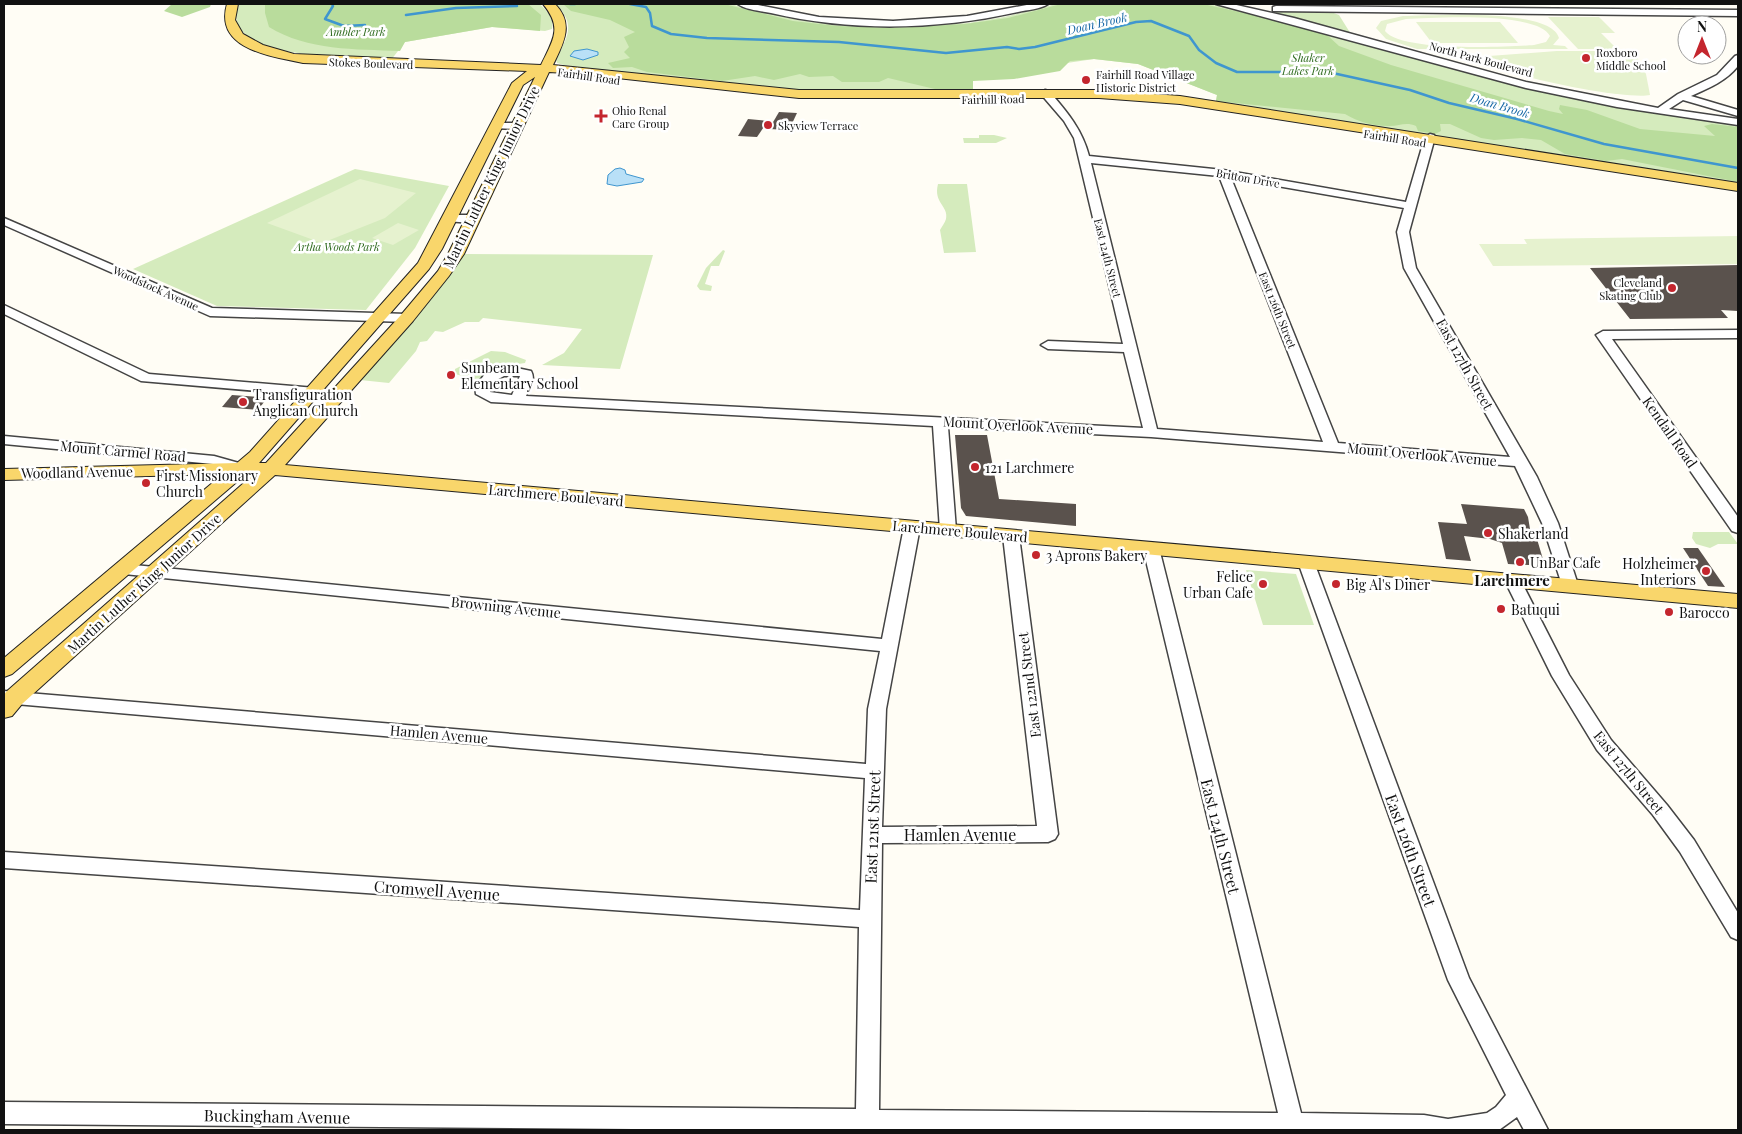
<svg xmlns="http://www.w3.org/2000/svg" width="1742" height="1134" viewBox="0 0 1742 1134" font-family="'Playfair Display',serif">
<style>
.green{fill:#d5ebbd}
.forest{fill:#b9dc9c}
.pitch{fill:#e6f2cf;fill-rule:evenodd}
.water{fill:#b9e0f7;stroke:#3f96cf}
.lines{fill:none;stroke-linecap:round;stroke-linejoin:round}
.stream{stroke:#3f96cf;stroke-width:2.5}
.building{fill:#5a524d}
.minor-casing{stroke:#444;stroke-width:3}
.major-casing{stroke:#222;stroke-width:2}
.minor{fill:#fff;fill-rule:evenodd}
.major{fill:#f9d66b;fill-rule:evenodd}
.poi-dot{fill:#c4262e;stroke:#fff;stroke-width:2}
.labels{text-anchor:middle;dominant-baseline:central;stroke-width:5;stroke-linejoin:round;paint-order:stroke}
.far-park-label{font-size:11px;font-style:italic;fill:#2f6b1f;stroke:#fff}
.far-poi-label{font-size:11px;fill:#111;stroke:#fff;text-anchor:start}
.far-street-label{font-size:11px;fill:#111;stroke:#fff}
.far-water-label{font-size:12px;font-style:italic;fill:#1768a6;stroke:#fff}
.street-label{font-size:14px;fill:#111;stroke:#fff}
.poi-label{font-size:14px;fill:#111;stroke:#fff;text-anchor:start}
.neighbourhood-label{font-size:15px;font-weight:bold;fill:#111;stroke:#fff}
.near-street-label{font-size:16px;fill:#111;stroke:#fff}
</style>
<rect width="100%" height="100%" fill="#fffdf5"/>
<g class="green">
<path d="M239 4H539C547 10 554 18 552 29L545 31 492 27 405 42 391 60C358 58 249 60 237 22 235 16 238 10 239 4Z"/>
<path d="M556 4H730L798 20 838 25 884 27 968 23 1004 17 1056 4H1209L1248 12H1331L1339 15 1354 39 1509 84 1577 99 1738 126V184L1216 101 1217 95 1138 64 1094 59 951 80 953 91 818 92 715 84 564 65 557 63 556 59C568 36 576 25 556 4Z"/>
<polygon points="979,135 994,135 1007,138 996,143 964,143 963,138 979,138"/>
<polygon points="355,169 449,186 415,248 366,310 217,306 133,269"/>
<path d="M938 184H967L976 252 944 253 940 230C942 226 945 223 946 219 949 206 933 203 938 184Z"/>
<polygon points="723,250 725,251 719,266 711,266 705,284 712,286 711,291 700,290 697,286 706,268"/>
<polygon points="462,254 653,255 620,369 542,365 564,353 582,329 483,318 479,322 465,322 443,332 435,331 427,341 420,342 416,351 389,383 360,380 413,319"/>
<polygon points="491,351 505,352 526,360 525,363 492,368 478,380 455,374 455,369"/>
<polygon points="1693,532 1729,532 1738,544 1718,544 1710,548 1696,544 1692,538"/>
<polygon points="1246,570 1296,574 1314,625 1263,625"/>
</g>
<g class="forest">
<polygon points="172,4 211,4 210,7 182,17 164,11"/>
<path d="M265 4H528L541 15 540 31 492 27 405 42 400 51C355 49 308 51 269 27L265 13Z"/>
<path d="M563 4H724L793 21 837 26 895 28 965 24 1008 18 1061 4H1203L1244 13 1265 15 1326 34 1339 46 1391 65 1549 111 1563 114 1559 109 1560 105 1587 110 1640 129 1715 136 1704 126 1712 124 1738 127V182L1622 159 1606 161 1565 154 1541 140 1522 138 1494 140 1481 138 1450 124H1440L1441 131 1435 134 1418 131 1416 126C1405 121 1398 127 1388 126 1373 126 1358 122 1345 114L1216 101 1217 95 1138 64 1094 59 1070 61 1060 71 1014 79 973 81V90L935 89 888 78 879 82H842L833 76 809 77 800 74 774 80 755 76 722 81 647 72 632 67 613 68 608 63 630 58 624 52 629 47 624 37 635 32 610 20 571 11Z"/>
</g>
<g class="pitch">
<path d="M1403 16C1431 16 1550 7 1559 38L1553 45 1565 46 1568 49H1417L1386 39 1376 28 1381 21ZM1406 19C1433 18 1537 11 1550 36L1546 42 1534 45C1506 47 1401 52 1385 31L1387 24Z"/>
<polygon points="1548,17 1599,17 1615,33 1601,33 1617,49 1578,49"/>
<polygon points="1416,22 1500,22 1518,43 1432,43"/>
<path d="M1557 51H1626L1636 55 1646 74 1650 95C1625 100 1500 76 1483 59V57L1489 56Z"/>
<polygon points="360,179 416,193 385,218 322,243 267,223"/>
<polygon points="398,223 419,230 393,245 372,238"/>
<polygon points="1738,236 1738,264 1493,266 1479,244 1527,244 1524,239"/>
</g>
<g class="water">
<polygon points="587,49 598,52 598,55 583,60 570,56 574,51"/>
<polygon points="620,168 625,170 626,174 644,179 642,182 617,186 607,184 608,175 615,169"/>
</g>
<g class="lines">
<g class="stream">
<polyline points="332,4 333,6 325,19 344,26 365,25"/>
<polyline points="570,4 575,4"/>
<polyline points="630,4 646,7 650,13 652,26 671,34 707,38 839,42 946,53 1007,47 1019,49 1035,47 1136,22 1151,21 1189,36 1199,50 1216,63 1237,72 1328,72 1410,90 1449,103 1517,119 1604,144 1738,168"/>
<polyline points="406,15 456,8 517,6"/>
</g>
</g>
<g class="building">
<polygon points="779,112 797,113 789,130 769,129"/>
<polygon points="748,119 768,121 757,137 738,136"/>
<polygon points="1738,265 1738,311 1721,310 1728,318 1630,319 1590,268"/>
<polygon points="232,395 260,397 267,398 258,410 222,407"/>
<polygon points="955,435 987,435 999,499 1076,504 1076,526 966,516 961,508"/>
<polygon points="1461,504 1524,509 1528,517 1530,529 1534,529 1545,566 1508,564 1502,543 1490,539 1464,536 1471,561 1446,559 1438,522 1467,524"/>
<polygon points="1683,548 1698,548 1725,587 1708,586"/>
</g>
<g class="lines">
<defs>
<g id="minor">
<path d="M738 4H753L819 17 893 21 967 16 1032 4H1048C1041 9 1027 10 1018 12 938 30 852 32 771 13 761 11 746 10 738 4Z"/>
<path d="M1216 4H1232L1294 18 1526 82 1658 108 1678 94 1717 75 1735 56 1738 55V66C1726 81 1709 88 1691 96L1738 110V116L1683 100 1669 109 1738 119V125L1617 107 1526 88Z"/>
<polygon points="1276,6 1738,10 1738,16 1273,11 1273,7"/>
<path d="M1045 90 1049 91C1067 112 1082 129 1089 156L1223 170 1406 202 1425 137 1430 134 1434 135 1435 137 1409 232 1416 268 1537 477 1558 523 1578 585 1576 589H1564L1562 585 1542 523 1515 466 1151 437 948 427 956 530 948 535 940 530 933 426 491 402 476 394 475 387 485 374 512 367 531 371C536 380 530 387 526 396L1143 428 1124 352 1048 349 1041 345 1048 341 1123 344 1074 138 1064 121 1040 93ZM1091 163 1219 176 1323 442 1157 429ZM1231 178 1404 208 1397 232 1404 268 1510 457 1338 443ZM504 376H520L512 395 490 392 491 383Z"/>
<polygon points="497,123 517,123 522,126 517,129 493,128 493,124"/>
<polygon points="449,215 473,215 479,219 473,223 445,221 443,219"/>
<polygon points="4,218 212,308 407,314 414,318 407,322 210,316 4,225"/>
<polygon points="4,305 149,374 339,390 346,394 339,398 141,381 4,314"/>
<polygon points="1738,330 1738,338 1612,339 1738,517 1738,533 1732,531 1596,335 1603,331"/>
<polygon points="4,436 214,456 246,465 248,468 241,472 213,464 4,444"/>
<polygon points="912,522 920,527 886,709 882,827 1037,826 1003,536 1011,531 1019,536 1058,834 1055,839 1048,842 882,843 879,1110 1278,1113 1143,548 1145,544 1157,544 1159,548 1301,1113 1424,1115 1448,1119 1487,1113 1496,1107 1506,1095 1448,980 1298,562 1300,558 1312,558 1314,562 1469,978 1548,1130 1524,1130 1517,1117 1499,1130 760,1130 4,1124 4,1102 856,1109 859,927 4,868 4,852 860,910 865,778 4,703 4,691 866,764 868,709 880,651 124,574 118,573 116,569 118,565 124,564 882,639 904,527"/>
<polygon points="1513,576 1519,577 1521,581 1569,675 1611,740 1667,805 1694,840 1738,913 1738,940 1731,937 1680,852 1653,815 1597,750 1552,676 1505,581 1507,577"/>
</g>
<path id="major" d="M227 4H238L235 20 243 34 263 45 294 54 541 65C553 40 563 28 543 4H555C575 24 563 44 553 65L799 90H1099L1180 96 1738 183V191L1180 104 1099 98H799L581 74 549 72 464 254 449 276 413 321 285 465 1738 594V608L275 475 22 704 12 716 4 718V695L6 692 254 474H246L12 674 4 677V658L223 474 4 480V469L237 463 250 452 418 263 512 83 527 71 303 63C270 56 214 49 227 4ZM535 77 448 254 438 271 401 315 266 463H259L429 269 442 249 523 85Z"/>
</defs>
<use href="#minor" class="minor-casing"/>
<use href="#major" class="major-casing"/>
<use href="#minor" class="minor"/>
<use href="#major" class="major"/>
</g>
<g class="poi-dot">
<circle cx="1586" cy="58" r="5"/>
<circle cx="1086" cy="80" r="5"/>
<path d="M598.5 108.5h5v5h5v5h-5v5h-5v-5h-5v-5h5z"/>
<circle cx="768" cy="125" r="5"/>
<circle cx="1672" cy="288" r="5"/>
<circle cx="451" cy="375" r="5"/>
<circle cx="243" cy="402" r="5"/>
<circle cx="975" cy="467" r="5"/>
<circle cx="146" cy="483" r="5"/>
<circle cx="1488" cy="533" r="5"/>
<circle cx="1036" cy="555" r="5"/>
<circle cx="1520" cy="562" r="5"/>
<circle cx="1706" cy="571" r="5"/>
<circle cx="1263" cy="584" r="5"/>
<circle cx="1336" cy="584" r="5"/>
<circle cx="1501" cy="609" r="5"/>
<circle cx="1669" cy="612" r="5"/>
</g>
<g class="labels">
<g class="far-park-label">
<text x="356" y="31">Ambler Park</text>
<text x="1308" y="57">Shaker<tspan x="1308" dy="13">Lakes Park</tspan></text>
<text x="337" y="246">Artha Woods Park</text>
</g>
<g class="far-poi-label">
<text x="1596" y="52">Roxboro<tspan x="1596" dy="13">Middle School</tspan></text>
<text x="1096" y="74">Fairhill Road Village<tspan x="1096" dy="13">Historic District</tspan></text>
<text x="612" y="110">Ohio Renal<tspan x="612" dy="13">Care Group</tspan></text>
<text x="778" y="125">Skyview Terrace</text>
<text x="1662" y="282" text-anchor="end">Cleveland<tspan x="1662" dy="13">Skating Club</tspan></text>
</g>
<g class="far-street-label">
<text transform="translate(1481 59) rotate(15)">North Park Boulevard</text>
<text transform="translate(371 63) rotate(2)">Stokes Boulevard</text>
<text transform="translate(589 76) rotate(8)">Fairhill Road</text>
<text transform="translate(993 99) rotate(-1)">Fairhill Road</text>
<text transform="translate(1395 138) rotate(9)">Fairhill Road</text>
<text transform="translate(1248 178) rotate(10)">Britton Drive</text>
<text transform="translate(1108 258) rotate(76)">East 124th Street</text>
<text transform="translate(156 288) rotate(24)">Woodstock Avenue</text>
<text transform="translate(1278 310) rotate(68)">East 126th Street</text>
</g>
<g class="far-water-label">
<text transform="translate(1097 23) rotate(-13)">Doan Brook</text>
<text transform="translate(1500 105) rotate(16)">Doan Brook</text>
</g>
<g class="street-label">
<text transform="translate(491 177) rotate(-64)">Martin Luther King Junior Drive</text>
<text transform="translate(1465 364) rotate(61)">East 127th Street</text>
<text transform="translate(1018 425) rotate(3)">Mount Overlook Avenue</text>
<text transform="translate(1670 432) rotate(55)">Kendall Road</text>
<text transform="translate(123 451) rotate(5)">Mount Carmel Road</text>
<text transform="translate(1422 454) rotate(5)">Mount Overlook Avenue</text>
<text transform="translate(77 472) rotate(-1)">Woodland Avenue</text>
<text transform="translate(556 495) rotate(5)">Larchmere Boulevard</text>
<text transform="translate(960 531) rotate(5)">Larchmere Boulevard</text>
<text transform="translate(144 583) rotate(-42)">Martin Luther King Junior Drive</text>
<text transform="translate(506 607) rotate(6)">Browning Avenue</text>
<text transform="translate(1029 685) rotate(-97)">East 122nd Street</text>
<text transform="translate(439 734) rotate(5)">Hamlen Avenue</text>
<text transform="translate(1629 772) rotate(51)">East 127th Street</text>
</g>
<g class="poi-label">
<text x="461" y="367">Sunbeam<tspan x="461" dy="16">Elementary School</tspan></text>
<text x="253" y="394">Transfiguration<tspan x="253" dy="16">Anglican Church</tspan></text>
<text x="985" y="467">121 Larchmere</text>
<text x="156" y="475">First Missionary<tspan x="156" dy="16">Church</tspan></text>
<text x="1498" y="533">Shakerland</text>
<text x="1046" y="555">3 Aprons Bakery</text>
<text x="1530" y="562">UnBar Cafe</text>
<text x="1696" y="563" text-anchor="end">Holzheimer<tspan x="1696" dy="16">Interiors</tspan></text>
<text x="1253" y="576" text-anchor="end">Felice<tspan x="1253" dy="16">Urban Cafe</tspan></text>
<text x="1346" y="584">Big Al's Diner</text>
<text x="1511" y="609">Batuqui</text>
<text x="1679" y="612">Barocco</text>
</g>
<g class="neighbourhood-label">
<text x="1512" y="580">Larchmere</text>
</g>
<g class="near-street-label">
<text transform="translate(872 827) rotate(-88)">East 121st Street</text>
<text x="960" y="834">Hamlen Avenue</text>
<text transform="translate(1221 836) rotate(76)">East 124th Street</text>
<text transform="translate(1411 850) rotate(70)">East 126th Street</text>
<text transform="translate(437 890) rotate(4)">Cromwell Avenue</text>
<text transform="translate(277 1116) rotate(1)">Buckingham Avenue</text>
</g>
</g>
<rect width="1742" height="1134" fill="none" stroke="#111111" stroke-width="10"/>
<g transform="translate(1702 40)"><circle r="24" fill="#ffffff" stroke="#a0a0a0"/>
<path d="M0-4L9 19L0 12L-9 19Z" fill="#c4262e"/>
<text y="-8" font-size="14" font-weight="bold" text-anchor="middle" fill="#111111">N</text>
</g>
</svg>
